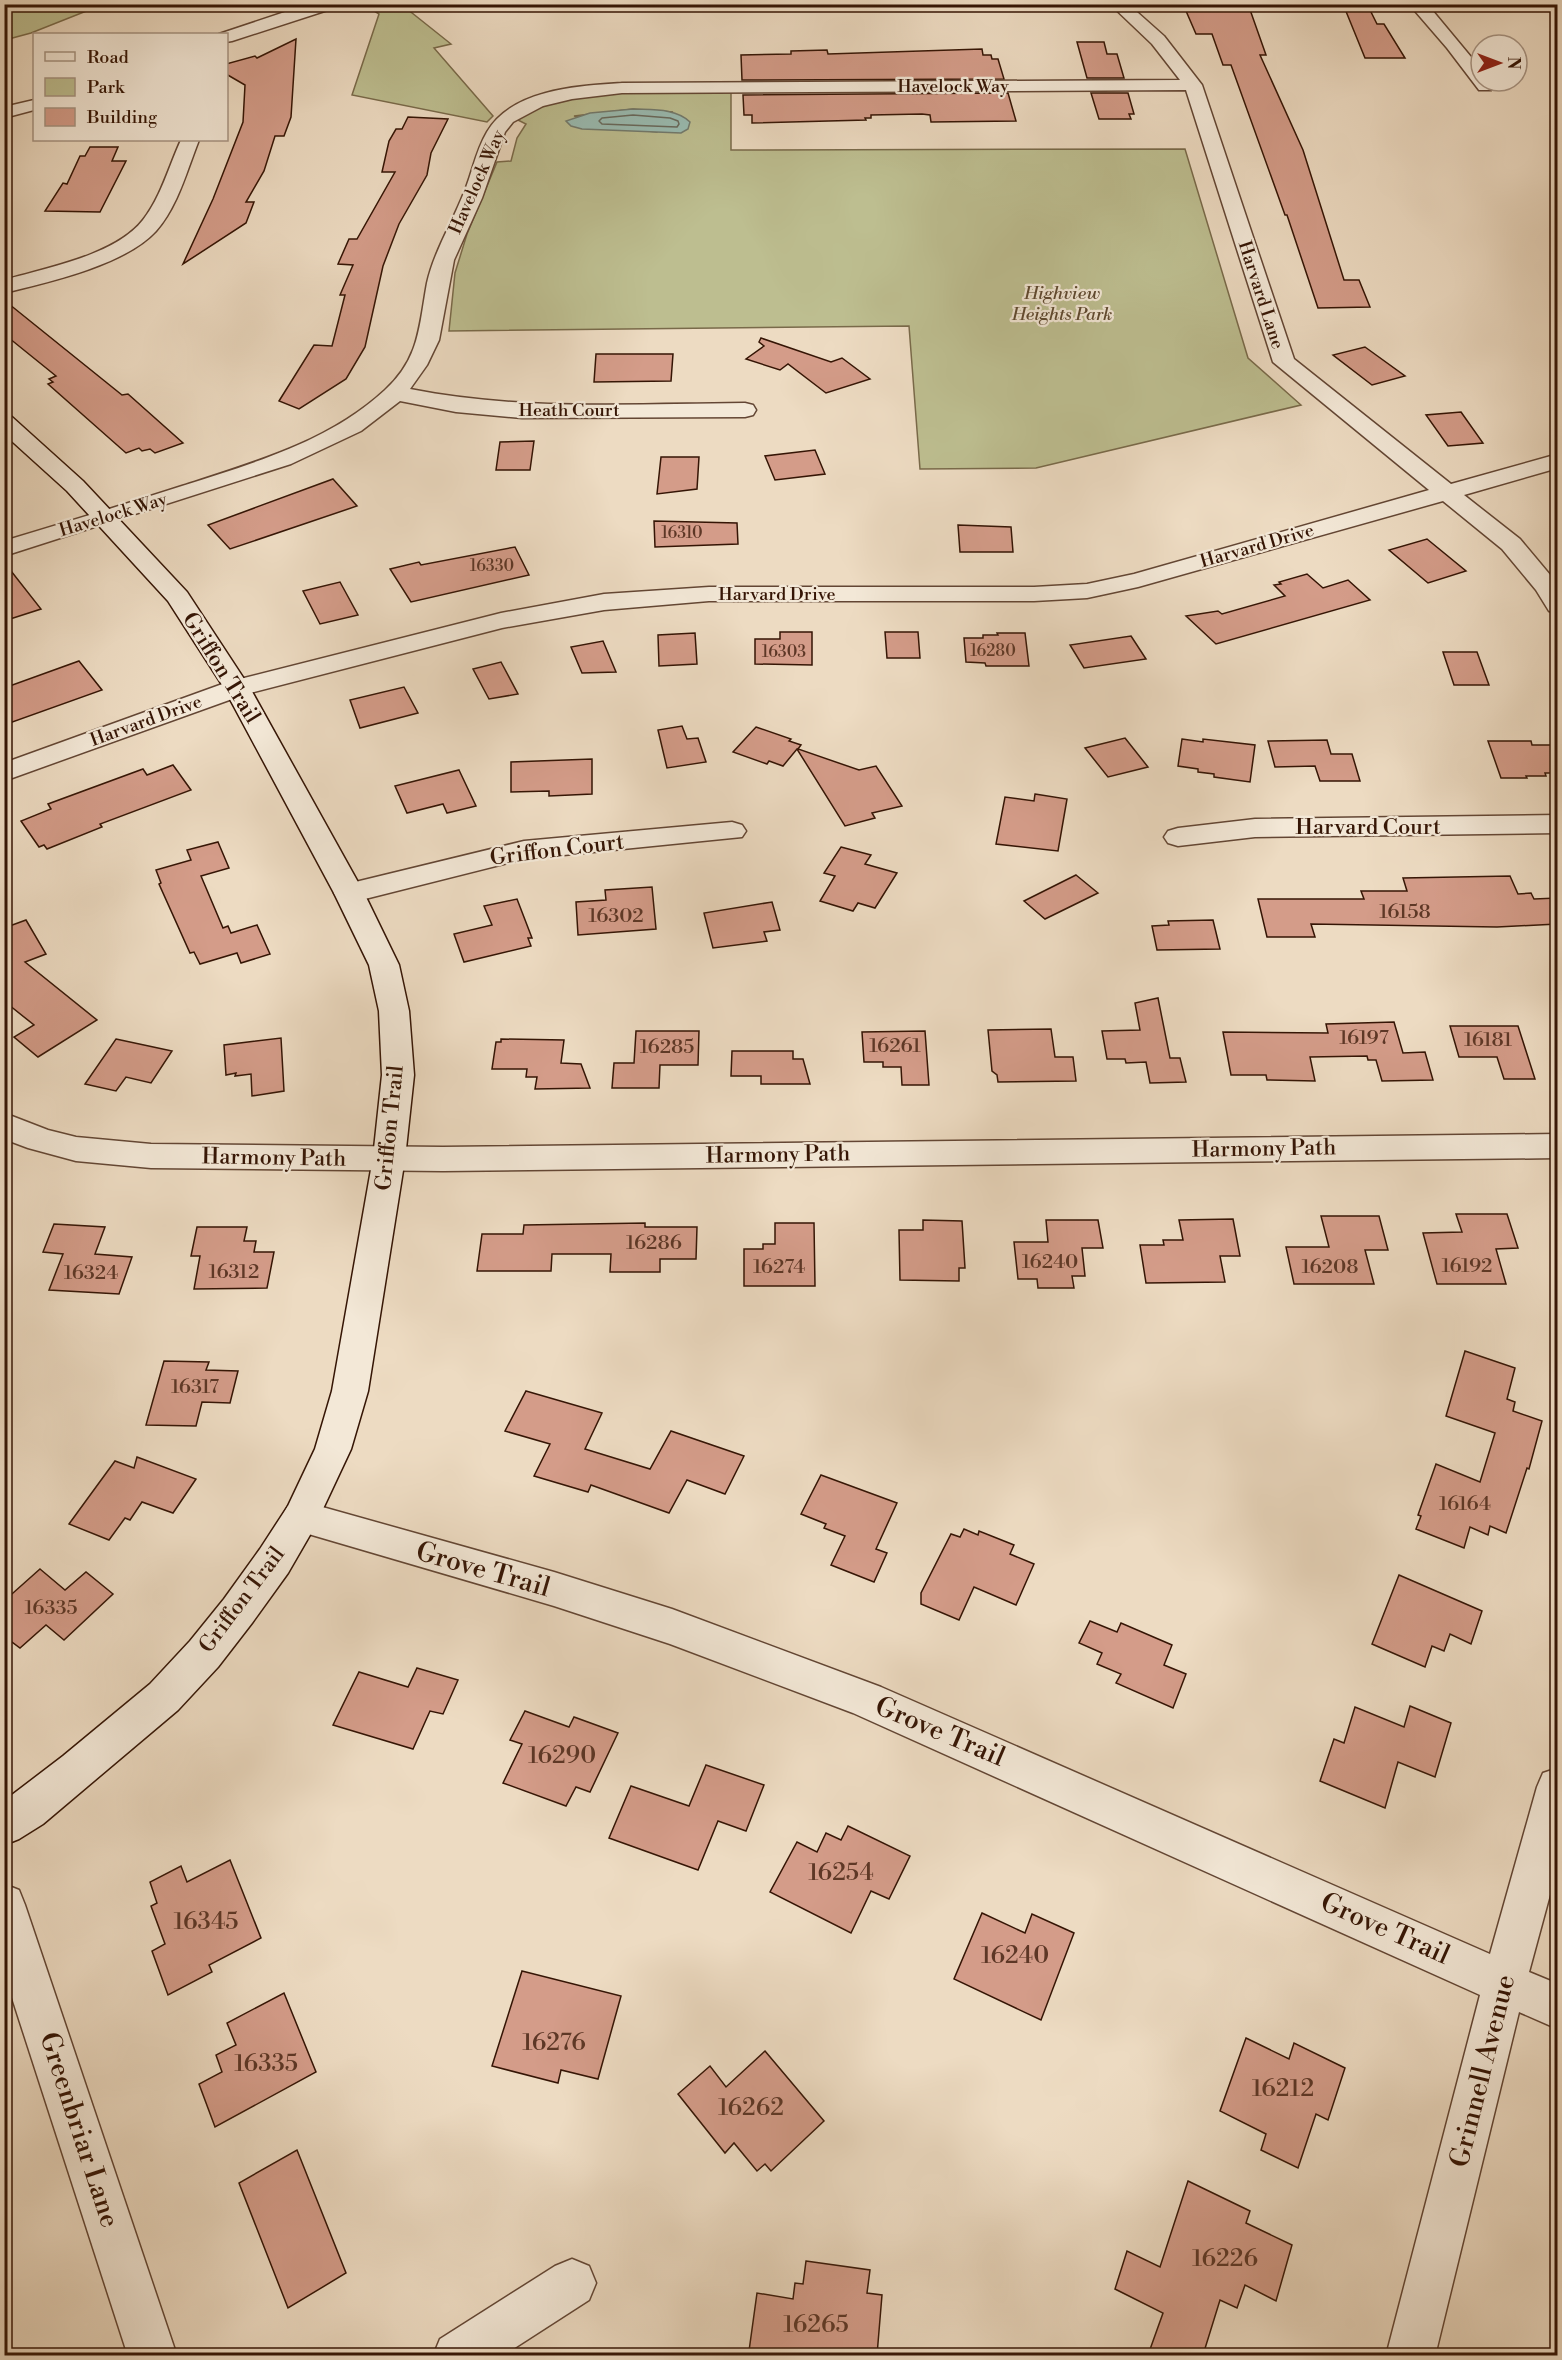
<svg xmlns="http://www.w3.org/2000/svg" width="1562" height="2360" viewBox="0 0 1562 2360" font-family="'Libre Bodoni',serif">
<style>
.green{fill:#bdbe90;stroke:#796a4a;stroke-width:1.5;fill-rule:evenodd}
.water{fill:#99bbb1;stroke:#71796c;stroke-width:1.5}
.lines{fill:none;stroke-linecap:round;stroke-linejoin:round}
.shore{stroke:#67685b;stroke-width:1.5}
.stream{stroke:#71796c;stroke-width:5}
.building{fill:#d49c89;stroke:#351505;stroke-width:1.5}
.street-casing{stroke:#634634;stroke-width:3}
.secondary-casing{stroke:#351505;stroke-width:3}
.street{fill:#f3e8d7;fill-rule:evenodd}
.secondary{fill:#f3e8d7;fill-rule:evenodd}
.labels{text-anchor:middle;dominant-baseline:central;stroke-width:4.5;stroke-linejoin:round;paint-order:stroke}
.far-number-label{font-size:16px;fill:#5d3726}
.far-street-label{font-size:18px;fill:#351505;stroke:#f3e8d7}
.far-park-label{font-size:18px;font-style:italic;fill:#5e482f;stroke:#f3e8d7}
.number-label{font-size:20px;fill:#5d3726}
.street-label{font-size:22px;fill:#351505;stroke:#f3e8d7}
.near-number-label{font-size:24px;fill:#5d3726}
.near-street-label{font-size:27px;fill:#351505;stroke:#f3e8d7}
</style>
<rect width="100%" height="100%" fill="#eddbc2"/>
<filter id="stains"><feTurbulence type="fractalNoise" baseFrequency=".00333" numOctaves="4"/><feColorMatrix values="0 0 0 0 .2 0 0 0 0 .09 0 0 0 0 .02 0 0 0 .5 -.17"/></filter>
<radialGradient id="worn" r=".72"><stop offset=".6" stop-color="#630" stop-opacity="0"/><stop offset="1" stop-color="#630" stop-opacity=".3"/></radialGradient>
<g class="green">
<polygon points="5,4 111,4 111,5 99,6 31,33 5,40"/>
<polygon points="365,5 402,5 451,44 434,48 493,116 487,122 352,95 379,14"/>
<path d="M731 92V150L1185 149 1248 358 1301 405 1036 468 920 469 909 326 449 331 455 273 467 234 497 162 511 161 517 138 526 124 518 120C569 82 669 93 731 92ZM633 109 672 112 657 132 636 130 574 116Z"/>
</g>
<path class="water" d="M633 109C652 110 676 108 690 122L688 129 681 133 582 129 571 126 566 121 590 113Z"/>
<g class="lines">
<polygon class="shore" points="633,115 670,118 678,121 679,124 677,127 602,124 599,121 602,118"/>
<polyline class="stream" points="4,10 23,4"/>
</g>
<g class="building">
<polygon points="1183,4 1248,4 1266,55 1260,55 1303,150 1344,280 1359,280 1370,307 1318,308 1287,215 1285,215 1231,65 1223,65 1212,34 1196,34"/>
<polygon points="1343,4 1367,4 1377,24 1384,24 1405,58 1365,58"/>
<polygon points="296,39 291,117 284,136 275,136 264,171 246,202 254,202 246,223 183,264 213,199 243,122 245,85 226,74 226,64 255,56 257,58"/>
<polygon points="1077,42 1104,42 1107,54 1117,54 1124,78 1087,78"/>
<polygon points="982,49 983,55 991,55 992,59 998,59 1004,79 742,80 741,55 791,54 791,51 827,50 828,54"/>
<polygon points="1008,93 1016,121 931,122 930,115 922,114 871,115 871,118 865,118 866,120 752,123 752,115 744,115 743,95"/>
<polygon points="1091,93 1128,93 1134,114 1129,114 1131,119 1099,119"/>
<polygon points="408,117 448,119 431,153 427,175 399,224 383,266 365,347 346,379 299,409 279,401 314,345 332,346 345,295 340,295 353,265 338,264 349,239 357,239 395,172 382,172 389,141 396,129 402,129"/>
<polygon points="90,147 118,147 112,161 126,161 100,212 45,211 63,183 67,184 80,156 85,156"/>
<polygon points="4,300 122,395 128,394 183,443 155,453 150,449 142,451 139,448 126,453 48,384 53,382 49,379 56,376 4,334"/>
<polygon points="761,338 831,362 842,358 870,379 826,393 788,364 780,370 746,359 764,346 759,342"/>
<polygon points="1365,347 1405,376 1372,385 1333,355"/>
<polygon points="596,354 673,354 671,381 594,382"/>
<polygon points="1461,412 1483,443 1448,446 1426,415"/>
<polygon points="534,441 530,470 496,470 500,442"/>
<polygon points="815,450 825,474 775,480 765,456"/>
<polygon points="661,457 699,457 697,489 657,494"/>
<polygon points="333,479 357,506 230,549 208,525"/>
<polygon points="654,521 737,523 738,544 655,547"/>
<polygon points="958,525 1011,527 1013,552 960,552"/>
<polygon points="1427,539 1466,571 1428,583 1389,550"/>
<polygon points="515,547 529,575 411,602 390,569 419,562 421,565"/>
<polygon points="4,562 41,609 4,621"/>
<polygon points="1307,574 1323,588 1348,580 1370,600 1216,644 1186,616 1218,611 1222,614 1285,596 1274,585 1281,584 1279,582"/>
<polygon points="340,582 358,615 320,624 303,591"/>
<polygon points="780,632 812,632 812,665 755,664 755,639 780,639"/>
<polygon points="885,632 918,632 920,658 887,658"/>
<polygon points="695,633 697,664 659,666 658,635"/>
<polygon points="997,633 1025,633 1029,666 986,666 985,663 966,662 964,638 983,638 983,635 998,635"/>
<polygon points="1131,636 1146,659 1084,668 1070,645"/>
<polygon points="603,641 616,672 582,673 571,647"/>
<polygon points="1443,652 1477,652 1489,685 1454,685"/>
<polygon points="79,661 102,690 4,725 4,688"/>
<polygon points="501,662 518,694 489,699 473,669"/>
<polygon points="404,687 418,713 360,728 350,700"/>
<polygon points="682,726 687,739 698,738 706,762 667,768 658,730"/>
<polygon points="756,727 791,739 789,741 801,745 798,749 859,770 876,766 902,806 872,813 875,818 845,826 797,749 783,766 769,761 767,764 733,752"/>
<polygon points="1125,738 1148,767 1108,777 1085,748"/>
<polygon points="1182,739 1203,742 1203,739 1255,745 1250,782 1214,777 1214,774 1198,772 1198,769 1178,766"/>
<polygon points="1327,740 1331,754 1352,754 1360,781 1320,781 1315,766 1275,767 1268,741"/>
<polygon points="1488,741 1531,741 1532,745 1552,745 1557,759 1557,773 1545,773 1546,776 1526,776 1527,778 1501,778"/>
<polygon points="592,759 592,794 549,796 549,791 511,792 511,762"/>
<polygon points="173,765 191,790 100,824 102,827 47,849 44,845 39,847 21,821 51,809 48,804 143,769 147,775"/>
<polygon points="459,770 476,806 447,813 443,804 407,813 395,786"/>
<polygon points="1035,794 1067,799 1058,851 996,844 1005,797 1034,801"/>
<polygon points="218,842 229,868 201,876 223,928 228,926 231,933 257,925 270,954 241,963 237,953 200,964 194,952 190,953 159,884 161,883 156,870 191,860 187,850"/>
<polygon points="841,847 871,855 865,864 897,873 875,908 858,903 853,911 820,901 835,876 824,873"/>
<polygon points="1076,875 1098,893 1045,919 1024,901"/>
<polygon points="1510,876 1518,894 1531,893 1534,899 1557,898 1557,924 1497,927 1311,924 1315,937 1267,937 1258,899 1364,899 1361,891 1407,891 1403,878"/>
<polygon points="652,887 656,929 578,935 576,902 606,900 605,890"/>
<polygon points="517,899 532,938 528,938 531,946 464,962 454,934 492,925 484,906"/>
<polygon points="772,902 780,930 764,932 767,941 713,948 704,913"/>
<polygon points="26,920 46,954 25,962 97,1020 38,1057 14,1037 34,1025 4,1001 4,928"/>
<polygon points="1213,920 1220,949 1157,950 1152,926 1169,925 1168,921"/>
<polygon points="1158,998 1170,1058 1180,1058 1186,1082 1150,1083 1146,1062 1126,1063 1125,1059 1107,1059 1102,1031 1140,1030 1135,1003"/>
<polygon points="1394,1022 1403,1053 1425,1052 1433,1080 1382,1081 1376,1060 1368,1060 1367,1056 1310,1057 1315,1081 1267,1080 1266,1075 1231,1075 1223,1032 1328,1033 1326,1024"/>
<polygon points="1450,1026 1518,1026 1535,1079 1504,1079 1497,1057 1459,1057"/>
<polygon points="1051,1029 1055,1057 1073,1057 1076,1081 998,1082 997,1075 992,1071 988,1030"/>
<polygon points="636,1031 699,1031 698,1065 660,1065 659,1088 612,1088 614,1063 634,1063"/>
<polygon points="925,1031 929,1085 902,1085 901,1067 883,1067 883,1062 864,1062 862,1032"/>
<polygon points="281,1038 284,1091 252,1096 251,1074 235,1076 236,1073 226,1075 224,1045"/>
<polygon points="116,1039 172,1051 151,1083 126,1077 116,1091 85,1084"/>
<polygon points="501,1039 564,1040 561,1063 581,1064 590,1088 535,1089 537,1077 526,1077 527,1069 492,1069 496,1042 501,1042"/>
<polygon points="732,1051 793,1051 793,1059 803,1059 810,1084 761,1084 761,1076 731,1076"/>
<polygon points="1456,1214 1507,1214 1518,1248 1496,1249 1506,1284 1437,1284 1423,1233 1462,1232"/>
<polygon points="1321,1216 1379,1216 1388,1250 1365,1250 1374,1284 1294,1284 1286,1247 1329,1247"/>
<polygon points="1233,1219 1240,1256 1220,1256 1225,1282 1146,1283 1140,1245 1164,1245 1163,1240 1183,1240 1179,1220"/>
<polygon points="923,1220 962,1221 965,1268 959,1268 959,1281 900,1280 899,1230 923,1230"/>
<polygon points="1046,1220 1098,1220 1103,1248 1082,1248 1085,1276 1072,1276 1074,1288 1038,1288 1037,1279 1018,1279 1014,1242 1048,1242"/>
<polygon points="645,1223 645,1227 697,1227 696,1259 660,1259 660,1272 610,1272 611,1254 552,1254 551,1271 477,1271 482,1234 523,1234 524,1225"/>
<polygon points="775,1223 814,1223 815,1286 744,1286 744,1249 763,1249 763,1244 775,1244"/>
<polygon points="54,1224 105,1227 95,1254 132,1257 119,1294 49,1290 63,1254 43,1252"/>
<polygon points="197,1227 247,1227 244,1241 256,1241 254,1252 274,1252 267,1288 194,1289 200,1256 191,1256"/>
<polygon points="1465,1351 1515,1368 1507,1399 1515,1402 1513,1411 1542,1421 1529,1469 1527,1468 1506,1533 1490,1526 1488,1535 1470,1527 1464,1548 1416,1529 1421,1516 1418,1515 1436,1464 1480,1482 1495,1433 1446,1416"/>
<polygon points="164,1361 209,1362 206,1370 238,1371 230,1403 202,1402 196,1426 146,1425"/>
<polygon points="526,1391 602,1413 585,1449 650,1469 671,1431 744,1456 725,1494 687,1480 669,1513 591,1485 588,1492 534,1476 550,1444 505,1431"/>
<polygon points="137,1457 196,1479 173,1513 142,1502 130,1520 125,1518 109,1540 69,1524 115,1461 134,1468"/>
<polygon points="821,1475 897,1503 876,1549 887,1553 874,1582 831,1565 845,1536 824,1528 826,1524 801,1514"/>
<polygon points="964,1529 978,1535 979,1531 1014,1545 1010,1554 1034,1564 1016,1605 974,1587 959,1620 921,1604 921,1593 951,1534 960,1537"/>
<polygon points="40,1569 65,1590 86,1572 113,1594 64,1640 46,1625 20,1648 4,1636 4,1601"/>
<polygon points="1399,1575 1482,1611 1471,1644 1450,1634 1444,1651 1432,1646 1425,1667 1372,1644"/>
<polygon points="1090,1621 1117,1632 1121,1623 1172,1645 1164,1665 1186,1674 1173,1708 1116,1683 1121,1674 1097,1664 1102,1653 1079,1643"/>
<polygon points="417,1668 458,1680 443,1714 430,1711 413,1749 333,1725 359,1672 408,1687"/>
<polygon points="1410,1706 1451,1723 1435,1777 1398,1762 1385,1808 1320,1781 1334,1739 1344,1743 1355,1707 1404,1727"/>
<polygon points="525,1711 569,1727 574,1717 618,1733 590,1792 576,1787 566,1806 503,1783 522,1744 510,1740"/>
<polygon points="706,1765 764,1785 746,1831 718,1821 698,1870 609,1838 631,1786 689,1806"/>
<polygon points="848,1826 910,1856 889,1899 871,1891 851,1933 770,1892 797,1842 817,1852 826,1833 841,1840"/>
<polygon points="230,1860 261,1938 209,1965 212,1972 168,1995 152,1951 165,1944 151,1906 157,1903 150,1882 181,1866 187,1882"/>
<polygon points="982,1913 1025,1933 1032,1914 1074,1933 1041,2020 954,1979"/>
<polygon points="522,1971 621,1996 598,2079 561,2070 558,2083 492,2066"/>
<polygon points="284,1993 316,2072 215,2127 199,2084 222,2072 216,2055 236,2045 227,2023"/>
<polygon points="1246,2038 1289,2059 1294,2043 1345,2068 1328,2120 1316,2114 1298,2168 1261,2150 1266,2134 1220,2111"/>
<polygon points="765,2051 824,2121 771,2171 765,2164 757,2171 734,2143 725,2153 678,2094 710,2066 726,2087"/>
<polygon points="297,2150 346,2273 288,2308 239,2183"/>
<polygon points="1188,2181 1250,2211 1246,2223 1292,2245 1276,2301 1245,2285 1237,2308 1220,2300 1203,2355 1148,2355 1163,2313 1115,2289 1127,2251 1160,2267"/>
<polygon points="806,2261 870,2270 867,2293 882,2295 877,2355 757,2355 757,2352 749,2351 757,2293 793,2299 795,2283 803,2284"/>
</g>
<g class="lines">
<defs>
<g id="street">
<polygon points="309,4 336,4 334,8 232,41 226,42 226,34 219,34"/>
<path d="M1110 4H1128L1164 36 1202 85 1294 359 1451 484 1558 454V468L1464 495 1520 539 1556 582 1558 613 1549 611 1536 590 1502 549 1443 501 1138 587 1087 598 1034 601H709L604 610 502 628 246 694 4 781V763L228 682 501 613 604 594 709 587H1034L1087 584 1134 574 1429 490 1273 362 1186 90 622 93 572 99 543 106 513 122 505 132 482 198 454 260 439 340 427 365 410 389C520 411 633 404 745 403L753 405 756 410 753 415 745 417 522 418 456 412 400 401 361 431 291 464 4 556V541C64 523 123 505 182 486 253 463 329 442 385 390 420 358 419 326 427 283 434 252 451 225 463 195 472 175 475 152 487 132 512 89 578 86 622 83L1180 80 1152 44Z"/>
<polygon points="1409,4 1427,4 1481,69 1481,81 1491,82 1494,86 1491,90 1479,90 1447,48"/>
<polygon points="34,100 34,110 4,118 4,107"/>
<path d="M181 140H199C187 170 178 206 156 231 125 265 49 282 4 293V280C46 268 116 255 143 220 161 197 169 166 181 140Z"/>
<polygon points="1558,815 1558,833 1255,837 1178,846 1168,843 1164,837 1168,831 1178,828 1255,819"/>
<polygon points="732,822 742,825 746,831 742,837 524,859 349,903 339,900 334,893 339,886 524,841"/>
<polygon points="4,1113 48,1130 76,1137 151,1144 443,1147 1558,1134 1558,1158 443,1171 151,1168 76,1161 28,1148 4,1139"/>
<polygon points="301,1501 554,1572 672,1609 881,1687 1490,1954 1537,1787 1543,1773 1558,1768 1558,1865 1529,1972 1558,1984 1558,2029 1519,2012 1435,2356 1386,2356 1480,1995 853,1713 670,1644 554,1606 288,1528 282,1517 288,1506"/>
<polygon points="4,1884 19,1890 25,1905 177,2356 128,2356 4,1973"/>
<polygon points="572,2259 589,2266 596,2283 589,2300 502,2356 433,2356 440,2339 555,2266"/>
</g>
<polygon id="secondary" points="4,415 12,417 83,481 187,592 250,688 364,893 399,965 409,1011 414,1075 405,1158 368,1391 351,1449 314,1528 288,1573 252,1623 218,1667 178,1710 43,1824 19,1839 4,1845 4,1801 63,1756 150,1684 190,1641 224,1599 260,1549 288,1506 315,1449 332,1391 373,1158 382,1075 379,1011 369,965 334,893 224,688 168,601 67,491 4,434"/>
</defs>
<use href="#street" class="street-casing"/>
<use href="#secondary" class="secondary-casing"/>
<use href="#street" class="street"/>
<use href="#secondary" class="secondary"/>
</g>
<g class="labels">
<g class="far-number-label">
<text x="682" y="533">16310</text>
<text x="492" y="566">16330</text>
<text x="993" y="651">16280</text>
<text x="784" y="652">16303</text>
</g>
<g class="far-street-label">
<text x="953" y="86">Havelock Way</text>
<text transform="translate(477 182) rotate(-66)">Havelock Way</text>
<text transform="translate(1261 295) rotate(72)">Harvard Lane</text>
<text x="569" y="410">Heath Court</text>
<text transform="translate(113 515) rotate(-17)">Havelock Way</text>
<text transform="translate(1257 546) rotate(-16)">Harvard Drive</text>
<text x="777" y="594">Harvard Drive</text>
<text transform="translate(146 721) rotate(-20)">Harvard Drive</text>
</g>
<g class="far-park-label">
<text x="1062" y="293">Highview<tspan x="1062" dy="21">Heights Park</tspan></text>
</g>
<g class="number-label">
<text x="1405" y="912">16158</text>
<text x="616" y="916">16302</text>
<text x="1364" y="1038">16197</text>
<text x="1488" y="1040">16181</text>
<text x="895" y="1046">16261</text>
<text x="667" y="1047">16285</text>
<text x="654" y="1243">16286</text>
<text x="1050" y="1262">16240</text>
<text x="1467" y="1266">16192</text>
<text x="779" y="1267">16274</text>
<text x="1330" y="1267">16208</text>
<text x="234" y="1272">16312</text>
<text x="91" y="1273">16324</text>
<text x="195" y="1387">16317</text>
<text x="1465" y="1504">16164</text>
<text x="51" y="1608">16335</text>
</g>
<g class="street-label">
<text transform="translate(221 668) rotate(58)">Griffon Trail</text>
<text x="1368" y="827">Harvard Court</text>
<text transform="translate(557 850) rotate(-7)">Griffon Court</text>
<text transform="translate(390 1128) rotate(-84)">Griffon Trail</text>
<text transform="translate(1264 1149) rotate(-1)">Harmony Path</text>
<text transform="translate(778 1155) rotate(-1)">Harmony Path</text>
<text transform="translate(274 1158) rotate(1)">Harmony Path</text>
<text transform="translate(242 1600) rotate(-53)">Griffon Trail</text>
</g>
<g class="near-number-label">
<text x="562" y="1756">16290</text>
<text x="841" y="1873">16254</text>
<text x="206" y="1922">16345</text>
<text x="1015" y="1956">16240</text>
<text x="554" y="2043">16276</text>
<text x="266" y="2064">16335</text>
<text x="1283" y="2089">16212</text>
<text x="751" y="2108">16262</text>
<text x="1225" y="2259">16226</text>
<text x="816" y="2325">16265</text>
</g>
<g class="near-street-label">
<text transform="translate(483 1570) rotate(16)">Grove Trail</text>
<text transform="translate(940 1732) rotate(23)">Grove Trail</text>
<text transform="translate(1385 1929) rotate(24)">Grove Trail</text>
<text transform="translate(1483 2071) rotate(-76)">Grinnell Avenue</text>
<text transform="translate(79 2130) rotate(72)">Greenbriar Lane</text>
</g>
</g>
<rect width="1562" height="2360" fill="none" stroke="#eddbc2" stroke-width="24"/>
<rect x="6" y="6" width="1550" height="2348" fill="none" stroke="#351505" stroke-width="3"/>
<rect x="12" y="12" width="1538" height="2336" fill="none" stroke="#351505" stroke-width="1.5"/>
<rect x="33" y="33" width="195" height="108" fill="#f3e8d7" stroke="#a79483" stroke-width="1.5"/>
<rect x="45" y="52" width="30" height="9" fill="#f3e8d7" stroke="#a79483" stroke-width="1.5"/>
<text x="87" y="63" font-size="18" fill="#351505">Road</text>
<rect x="45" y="78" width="30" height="18" fill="#bdbe90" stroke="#a79483" stroke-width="1.5"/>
<text x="87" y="93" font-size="18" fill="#351505">Park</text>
<rect x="45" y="108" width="30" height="18" fill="#d49c89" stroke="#a79483" stroke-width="1.5"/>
<text x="87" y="123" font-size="18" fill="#351505">Building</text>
<g transform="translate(1499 63) rotate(90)"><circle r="28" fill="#f3e8d7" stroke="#a79483" stroke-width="1.5"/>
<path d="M0-4.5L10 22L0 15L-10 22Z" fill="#8f2418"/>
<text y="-9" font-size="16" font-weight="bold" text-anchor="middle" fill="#351505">N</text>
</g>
<rect width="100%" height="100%" filter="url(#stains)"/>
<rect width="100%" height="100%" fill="url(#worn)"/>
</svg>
